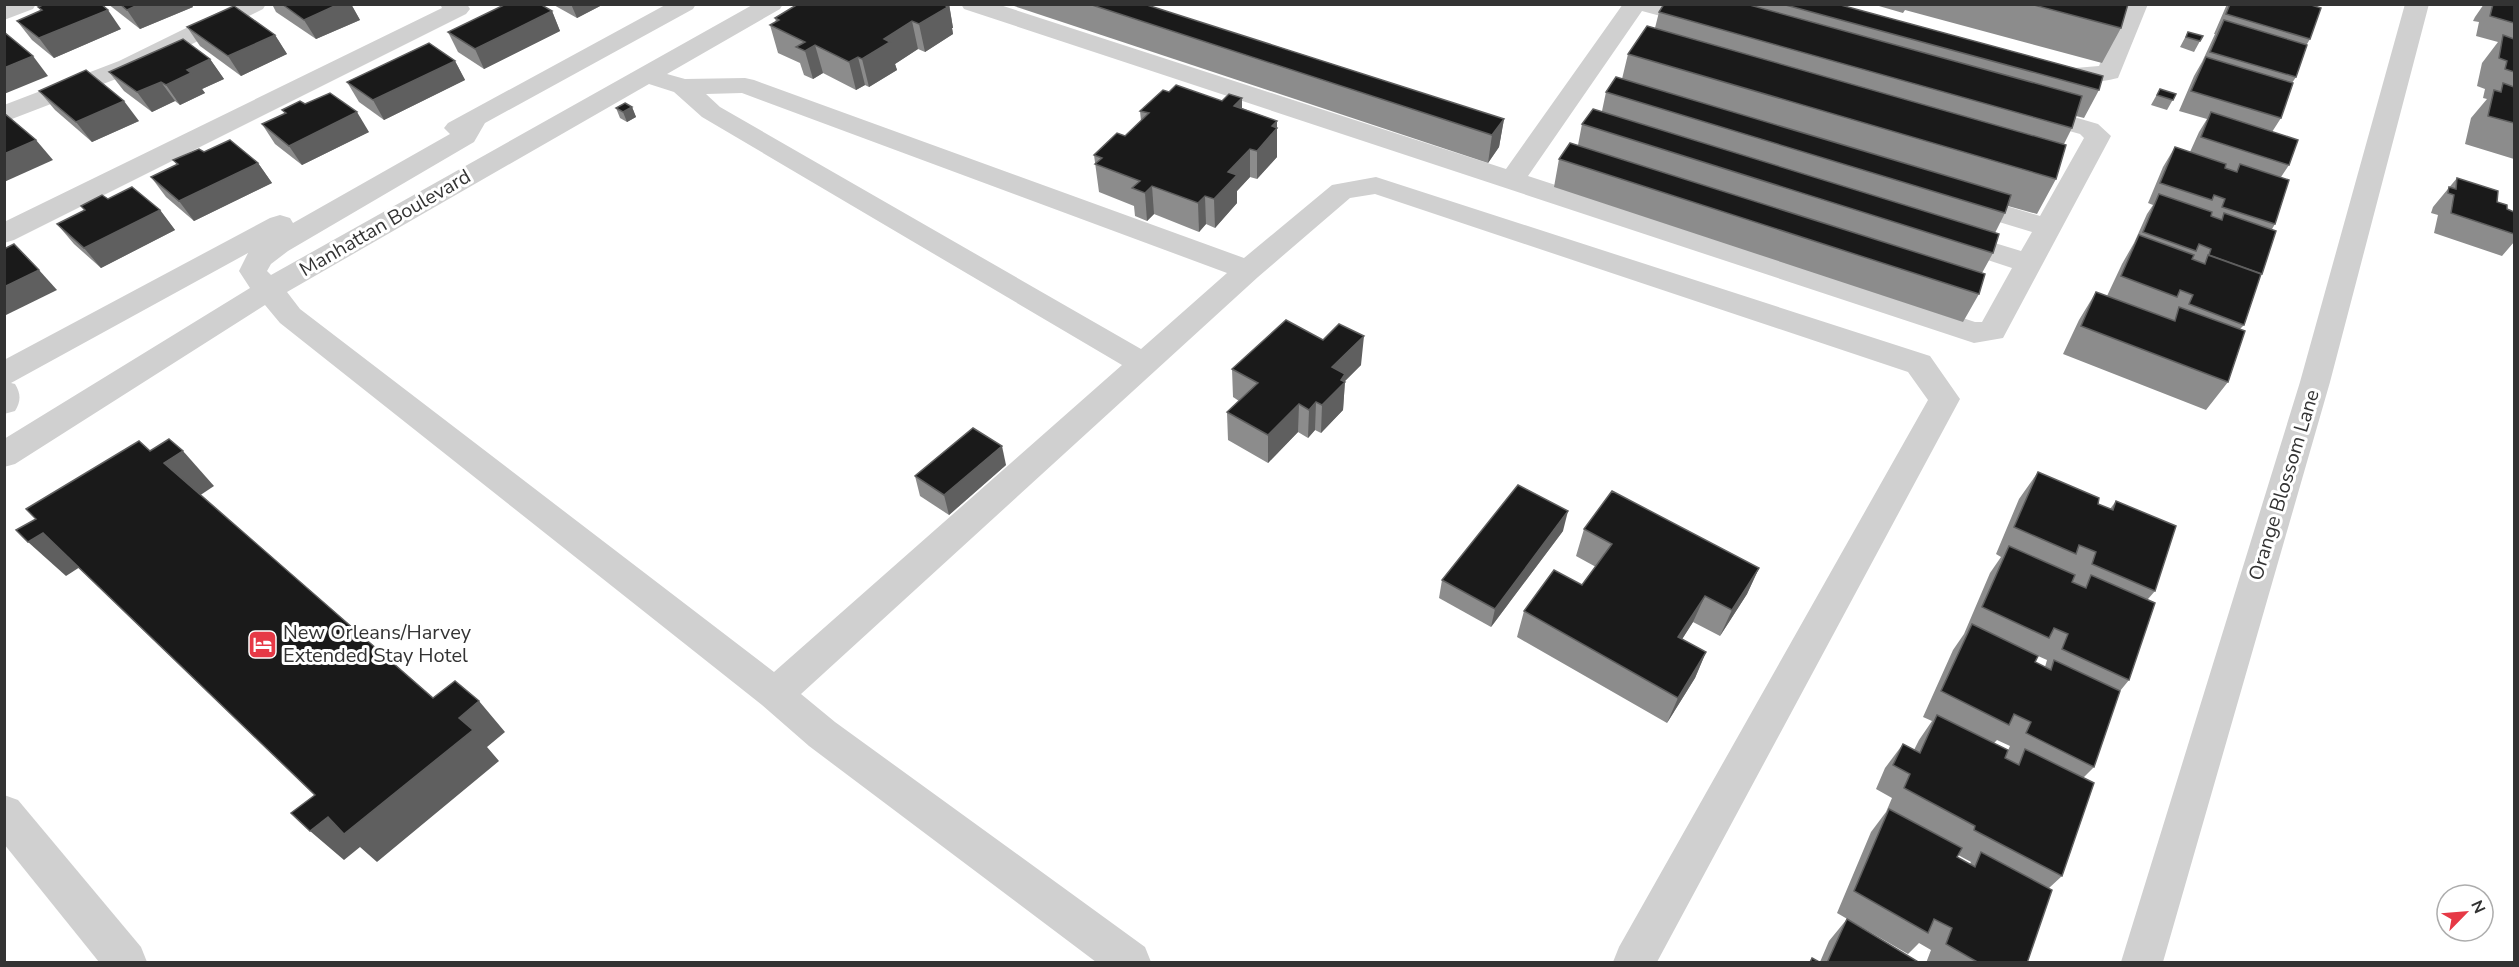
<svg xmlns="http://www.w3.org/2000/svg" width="2519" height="967" viewBox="0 0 2519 967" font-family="'Nunito Sans',sans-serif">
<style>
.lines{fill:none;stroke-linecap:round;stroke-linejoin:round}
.minor{fill:#d0d0d0;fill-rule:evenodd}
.wall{fill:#8c8c8c;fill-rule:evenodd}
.shaded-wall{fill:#5f5f5f}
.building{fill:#1a1a1a;stroke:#5f5f5f;stroke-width:1.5}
.labels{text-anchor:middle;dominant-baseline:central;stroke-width:6;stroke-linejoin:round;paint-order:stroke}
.street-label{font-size:20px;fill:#333;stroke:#fff}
.poi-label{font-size:20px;fill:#333;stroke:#fff;text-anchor:start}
</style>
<rect width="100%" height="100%" fill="#fff"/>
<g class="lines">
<g class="minor">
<polygon points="4,4 36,4 33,9 4,20"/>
<polygon points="235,4 266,4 263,9 137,71 4,122 4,105 119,61"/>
<polygon points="440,4 467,4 470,9 466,14 14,240 4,243 4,222 442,8"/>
<path d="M667 4H696L693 9 485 123 474 142 288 251 271 264 267 271 271 275 754 4H783L780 9 667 74 685 79 745 78 754 80 1244 258 1332 185 1376 177 1930 356 1960 399 1657 962H1613L1619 947 1928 400 1908 372 1375 194 1350 198 1258 277 801 694 835 722 1145 947 1151 962H1096L809 746 762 705 280 323 265 305 15 464 4 467V439L250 288 239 271 248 253 11 383 15 384C21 394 21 401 15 411L4 414V360L270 218 280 215 290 218 293 223 450 134 444 128 448 123ZM649 84 674 92 702 117 1122 365 774 672 300 309 287 292ZM742 93 1227 273 1141 349 720 107 706 94Z"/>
<polygon points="961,4 997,4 1506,169 1623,4 1673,4 1713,16 1717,21 1713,26 1705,28 1642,11 1528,176 1975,322 1982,322 2012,268 1942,245 1938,239 1942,233 1952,230 2021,251 2032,232 1953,208 1949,202 1953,196 1963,193 2040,216 2084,138 2080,134 2020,117 2016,112 2020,107 2029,104 2098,124 2111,136 2003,338 1974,343 964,9"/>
<path d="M2125 4H2148L2118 78C2099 83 2053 88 2041 70L2044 65 2053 63 2075 68 2099 66Z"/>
<polygon points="2405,4 2429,4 2330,382 2163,962 2121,962 2300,382"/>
<polygon points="4,795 18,800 141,947 147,962 99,962 4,844"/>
</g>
</g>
<g class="wall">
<polygon points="108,4 191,4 193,7 140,29"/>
<polygon points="272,4 351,4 360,20 316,39 276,12"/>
<polygon points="552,4 604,4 577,18"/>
<polygon points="798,4 949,4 953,28 952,28 953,34 925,52 918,49 895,64 897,70 869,87 865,85 856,90 823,73 813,79 804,75 800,63 778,53 770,25 776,22 775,18"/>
<polygon points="1008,4 1144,4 1504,119 1499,147 1488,163"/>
<polygon points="1664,4 1837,4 2099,90 2084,118 2076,116 2072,128 2064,144 2056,179 2037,214 2008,206 2005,213 1995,233 1993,253 1982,273 1979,294 1963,322 1554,187 1559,159 1578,145 1582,124 1602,111 1606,92 1622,79 1628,54 1655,28 1659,12"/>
<polygon points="1872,4 2128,4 2121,28 2102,63 1905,10 1903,13"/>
<polygon points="2227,4 2308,4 2310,39 2307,44 2296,77 2292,83 2281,118 2272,132 2289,165 2281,177 2275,224 2272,229 2262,274 2260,276 2244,325 2240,329 2228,382 2206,410 2063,354 2079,320 2096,292 2107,296 2122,264 2134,243 2147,214 2153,205 2148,203 2163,167 2175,147 2190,152 2199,132 2207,119 2179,111 2194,76 2202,62 2215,34 2214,34"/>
<polygon points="2484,4 2514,4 2514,159 2465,144 2471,118 2487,99 2483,98 2485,89 2477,86 2482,63 2498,42 2476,36 2479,22 2473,21 2475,17"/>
<polygon points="38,7 121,29 54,58 32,40 17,21 41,11"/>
<polygon points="552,11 560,31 484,69 458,52 448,32"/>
<polygon points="187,27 275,35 287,54 241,76 200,46"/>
<polygon points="2188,32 2200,41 2194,52 2180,47"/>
<polygon points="210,59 224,79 202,89 205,93 180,105 175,101 152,112 124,91 109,72"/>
<polygon points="455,61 465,80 384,120 359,102 347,82"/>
<polygon points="2160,89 2176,94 2167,110 2151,105"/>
<polygon points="39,91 139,121 92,142 55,110"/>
<polygon points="1169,92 1242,108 1277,121 1277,157 1257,179 1250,177 1237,191 1237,203 1215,228 1206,224 1199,232 1154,214 1147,221 1135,216 1134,206 1099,192 1094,155 1125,136 1141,121 1140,111"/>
<polygon points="632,107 636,117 627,122 620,118 616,108"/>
<polygon points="282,110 369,132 302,165 275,144 262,124 285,114"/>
<polygon points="173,160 258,163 272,183 194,221 166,197 151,177 177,165"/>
<polygon points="2457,178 2497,202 2507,209 2514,212 2514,242 2502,256 2434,233 2438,215 2431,213 2433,207"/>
<polygon points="108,199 160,210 175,230 101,268 74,244 57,224 85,210 81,206"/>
<polygon points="1361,365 1345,381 1343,410 1321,433 1315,430 1308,438 1298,432 1268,463 1228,440 1227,412 1239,401 1233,397 1232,369"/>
<polygon points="1006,465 949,515 920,496 915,476"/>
<path d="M2038 472 2098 504 2110 509 2116 501 2155 591 2148 599 2129 680 2120 691 2094 767 2083 778 2062 876 2049 888 2027 963H1926L1931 950 1919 943 1908 954 1837 913 1871 832 1886 812 1892 798 1876 789 1885 768 1903 744 1914 750 1919 740 1932 721 1923 717 1953 650 1964 634 1990 573 2001 557 1996 554 2019 499ZM2038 656 2047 660 2045 667 2035 662ZM1997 740 2010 746 2005 757 1994 743ZM1958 855 1971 862 1970 864 1957 857Z"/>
<polygon points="1584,529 1759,568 1747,594 1720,636 1693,622 1682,639 1706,652 1695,678 1667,723 1517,637 1524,611 1582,585 1596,567 1576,556"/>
<polygon points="1563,531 1491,627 1439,598 1442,580"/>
<polygon points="1847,919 1920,963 1808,963 1812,958 1820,962 1829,941"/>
</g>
<g class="shaded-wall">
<polygon points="140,4 191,4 193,7 140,29 127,10"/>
<polygon points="339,4 351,4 360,20 316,39 304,20"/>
<polygon points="571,4 604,4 577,18"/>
<polygon points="942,4 949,4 953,28 952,28 953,34 925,52 919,24"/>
<polygon points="108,10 121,29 54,58 39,38"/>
<polygon points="552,11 560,31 484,69 475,49"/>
<polygon points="912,21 918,49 895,64 897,70 869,87 862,59 884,39"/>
<polygon points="275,35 287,54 241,76 228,56"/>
<polygon points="815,45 823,73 813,79 805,51"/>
<polygon points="33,56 48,76 4,94 4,68"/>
<polygon points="858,57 865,85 856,90 849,62"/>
<polygon points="210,59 224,79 202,89 205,93 180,105 166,85 187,70"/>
<polygon points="455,61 465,80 384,120 373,100"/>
<polygon points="161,82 175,101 152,112 137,92"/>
<polygon points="1242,98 1242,126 1234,106"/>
<polygon points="124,101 139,121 92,142 76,122"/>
<polygon points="632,107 636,117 627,122 623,112"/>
<polygon points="357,112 369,132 302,165 289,146"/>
<polygon points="1504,119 1499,147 1488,163 1492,135"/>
<polygon points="1277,121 1277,157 1257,179 1257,151 1272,126"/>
<polygon points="36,140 53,160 4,182 4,154"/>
<polygon points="1250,149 1250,177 1237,191 1237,203 1215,228 1214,199 1228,172"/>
<polygon points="258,163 272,183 194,221 179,201"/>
<polygon points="1152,186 1154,214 1147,221 1145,193"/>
<polygon points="1205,196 1206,224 1199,232 1198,203"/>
<polygon points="160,210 175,230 101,268 84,248"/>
<polygon points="39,270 57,290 4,316 4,287"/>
<polygon points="1364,336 1361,365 1345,381 1343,410 1321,433 1322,405 1332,367"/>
<polygon points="1316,402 1315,430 1308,438 1309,410"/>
<polygon points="1299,404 1298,432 1268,463 1268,435"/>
<polygon points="1002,446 1006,465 949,515 944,495"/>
<polygon points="183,451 214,486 196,498 164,463"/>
<polygon points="1568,511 1563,531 1491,627 1495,609"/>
<polygon points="43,533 80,567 66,576 28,542"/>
<polygon points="1759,568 1747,594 1720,636 1732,610"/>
<polygon points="1705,596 1693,622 1667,663 1678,637"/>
<polygon points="1706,652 1695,678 1667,723 1678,698"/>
<polygon points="479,701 505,732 487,747 499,761 377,862 360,847 344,860 310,831"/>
</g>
<g class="building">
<polygon points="45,4 101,4 108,10 39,38 17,21 42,10 38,7"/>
<polygon points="120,4 140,4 127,10"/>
<polygon points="282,4 339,4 304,20"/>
<polygon points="506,4 540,4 552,11 475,49 448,32"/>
<polygon points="798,4 943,4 948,7 919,24 912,21 884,39 890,42 862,59 858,57 849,62 815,45 805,51 796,47 805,42 770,25 779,20 775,18"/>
<polygon points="1089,4 1144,4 1504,119 1492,135"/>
<polygon points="1664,4 1746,4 2082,96 2072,128 1659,12"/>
<polygon points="1782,4 1837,4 2103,76 2099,90"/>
<polygon points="2030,4 2128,4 2121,28"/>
<polygon points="2230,4 2308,4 2321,8 2310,39 2226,14"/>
<polygon points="2493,4 2514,4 2514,23 2490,16"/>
<polygon points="234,6 275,35 228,56 187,27"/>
<polygon points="2224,20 2307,45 2296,77 2210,52"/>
<polygon points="1647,26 2066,145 2056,179 1628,54"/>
<polygon points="4,32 33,56 4,68"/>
<polygon points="2188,32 2203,36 2200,41 2186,37"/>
<polygon points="2503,35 2514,39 2514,72 2505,69 2507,61 2499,58"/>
<polygon points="183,39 210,59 187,70 191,73 166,85 161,82 137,92 109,72"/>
<polygon points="429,43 455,61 373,100 347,82"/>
<polygon points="2206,57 2293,83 2281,118 2191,91"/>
<polygon points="86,70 124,101 76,122 39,91"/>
<polygon points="1616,77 2011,195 2005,213 1606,92"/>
<polygon points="2503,83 2514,87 2514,123 2488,116 2494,90 2501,92"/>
<polygon points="1176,85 1222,101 1229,94 1242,98 1234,106 1277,121 1272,126 1277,128 1257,151 1250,149 1228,172 1237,175 1214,199 1205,196 1198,203 1152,186 1145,193 1132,188 1140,181 1095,164 1102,158 1094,155 1117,133 1125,136 1149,113 1140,111 1163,90 1169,92"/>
<polygon points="2160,89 2176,94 2173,100 2157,95"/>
<polygon points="330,93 357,112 289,146 262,124 286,113 282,110 300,101 305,104"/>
<polygon points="625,103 632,107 623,112 616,108"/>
<polygon points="1593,109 1999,234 1993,253 1582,124"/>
<polygon points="2211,112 2298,140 2289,165 2201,137"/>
<polygon points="4,113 36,140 4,154"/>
<polygon points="230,140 258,163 179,201 151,177 178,164 173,160 199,149 204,152"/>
<polygon points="1570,143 1985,274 1979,294 1559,159"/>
<polygon points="2175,147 2226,164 2225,168 2237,172 2240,164 2289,180 2275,224 2222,207 2225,199 2214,195 2212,200 2160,183"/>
<polygon points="2457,178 2498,191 2497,202 2507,205 2507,209 2514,212 2514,234 2451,213 2454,195 2448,193 2449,187 2456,189"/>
<polygon points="132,187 160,210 84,248 57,224 85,210 81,206 102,195 108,199"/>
<polygon points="2159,194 2212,212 2211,216 2222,220 2224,213 2276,231 2262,274 2209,255 2211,249 2199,244 2196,251 2143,232"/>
<polygon points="2139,235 2194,255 2192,259 2205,264 2208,255 2261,274 2244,325 2189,304 2193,295 2180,290 2177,297 2121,276"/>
<polygon points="14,244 39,270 4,287 4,249"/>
<polygon points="2096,292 2175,321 2179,307 2245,331 2228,382 2081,326"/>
<polygon points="1286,320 1323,340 1339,324 1364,336 1332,367 1345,374 1341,380 1345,382 1322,405 1316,402 1309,410 1299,404 1268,435 1227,412 1258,383 1232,369"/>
<polygon points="973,428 1002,446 944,495 915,476"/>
<polygon points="169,439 183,451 164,463 433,698 455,681 479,701 459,718 473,730 344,834 328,817 310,831 291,813 315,795 43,533 28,542 16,530 36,519 26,509 139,441 150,451"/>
<polygon points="2038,472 2099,498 2098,504 2113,510 2116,501 2176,526 2155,591 2092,564 2096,552 2079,545 2076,554 2014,527"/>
<polygon points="1518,485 1568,511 1495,609 1442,580"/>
<polygon points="1612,491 1759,568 1732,610 1705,596 1678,637 1706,652 1678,698 1524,611 1554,570 1582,585 1612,544 1584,529"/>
<polygon points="2009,546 2075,575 2072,582 2086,588 2091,575 2155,603 2129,680 2062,649 2068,634 2054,628 2049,638 1982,607"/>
<polygon points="1972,624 2038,656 2035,662 2051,670 2054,660 2120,691 2094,767 2026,733 2031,722 2014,714 2009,725 1941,691"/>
<polygon points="1937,715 2008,750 2005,758 2019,765 2025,749 2094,783 2062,876 1974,830 1975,826 1904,788 1910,774 1893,765 1903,744 1920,753"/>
<polygon points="1889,809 1962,848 1957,857 1975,867 1981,852 2052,890 2027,963 1979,963 1946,944 1952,928 1934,919 1928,933 1854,891"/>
<polygon points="1847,919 1920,963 1827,963"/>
<polygon points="1812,958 1821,963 1810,963"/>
</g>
<defs>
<symbol id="hotel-square" viewBox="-11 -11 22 22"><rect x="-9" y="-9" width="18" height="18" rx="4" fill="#e63946" stroke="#fff"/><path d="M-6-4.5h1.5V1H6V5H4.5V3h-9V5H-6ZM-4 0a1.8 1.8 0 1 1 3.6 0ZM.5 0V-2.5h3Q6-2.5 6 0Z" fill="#fff"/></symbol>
</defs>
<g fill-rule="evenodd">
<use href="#hotel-square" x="246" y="628" width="33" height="33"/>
</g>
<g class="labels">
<g class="street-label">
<text transform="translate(385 223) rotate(-30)">Manhattan Boulevard</text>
<text transform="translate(2284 485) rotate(-73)">Orange Blossom Lane</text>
</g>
<g class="poi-label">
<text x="283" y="632">New Orleans/Harvey<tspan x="283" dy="23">Extended Stay Hotel</tspan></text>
</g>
</g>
<rect width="2519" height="967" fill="none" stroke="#333333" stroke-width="12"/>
<g transform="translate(2465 913) rotate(65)"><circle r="28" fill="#ffffff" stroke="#adadad" stroke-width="1.5"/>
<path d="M0-4.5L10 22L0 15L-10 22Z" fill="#e63946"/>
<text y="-9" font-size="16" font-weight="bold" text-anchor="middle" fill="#333333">N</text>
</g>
</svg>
